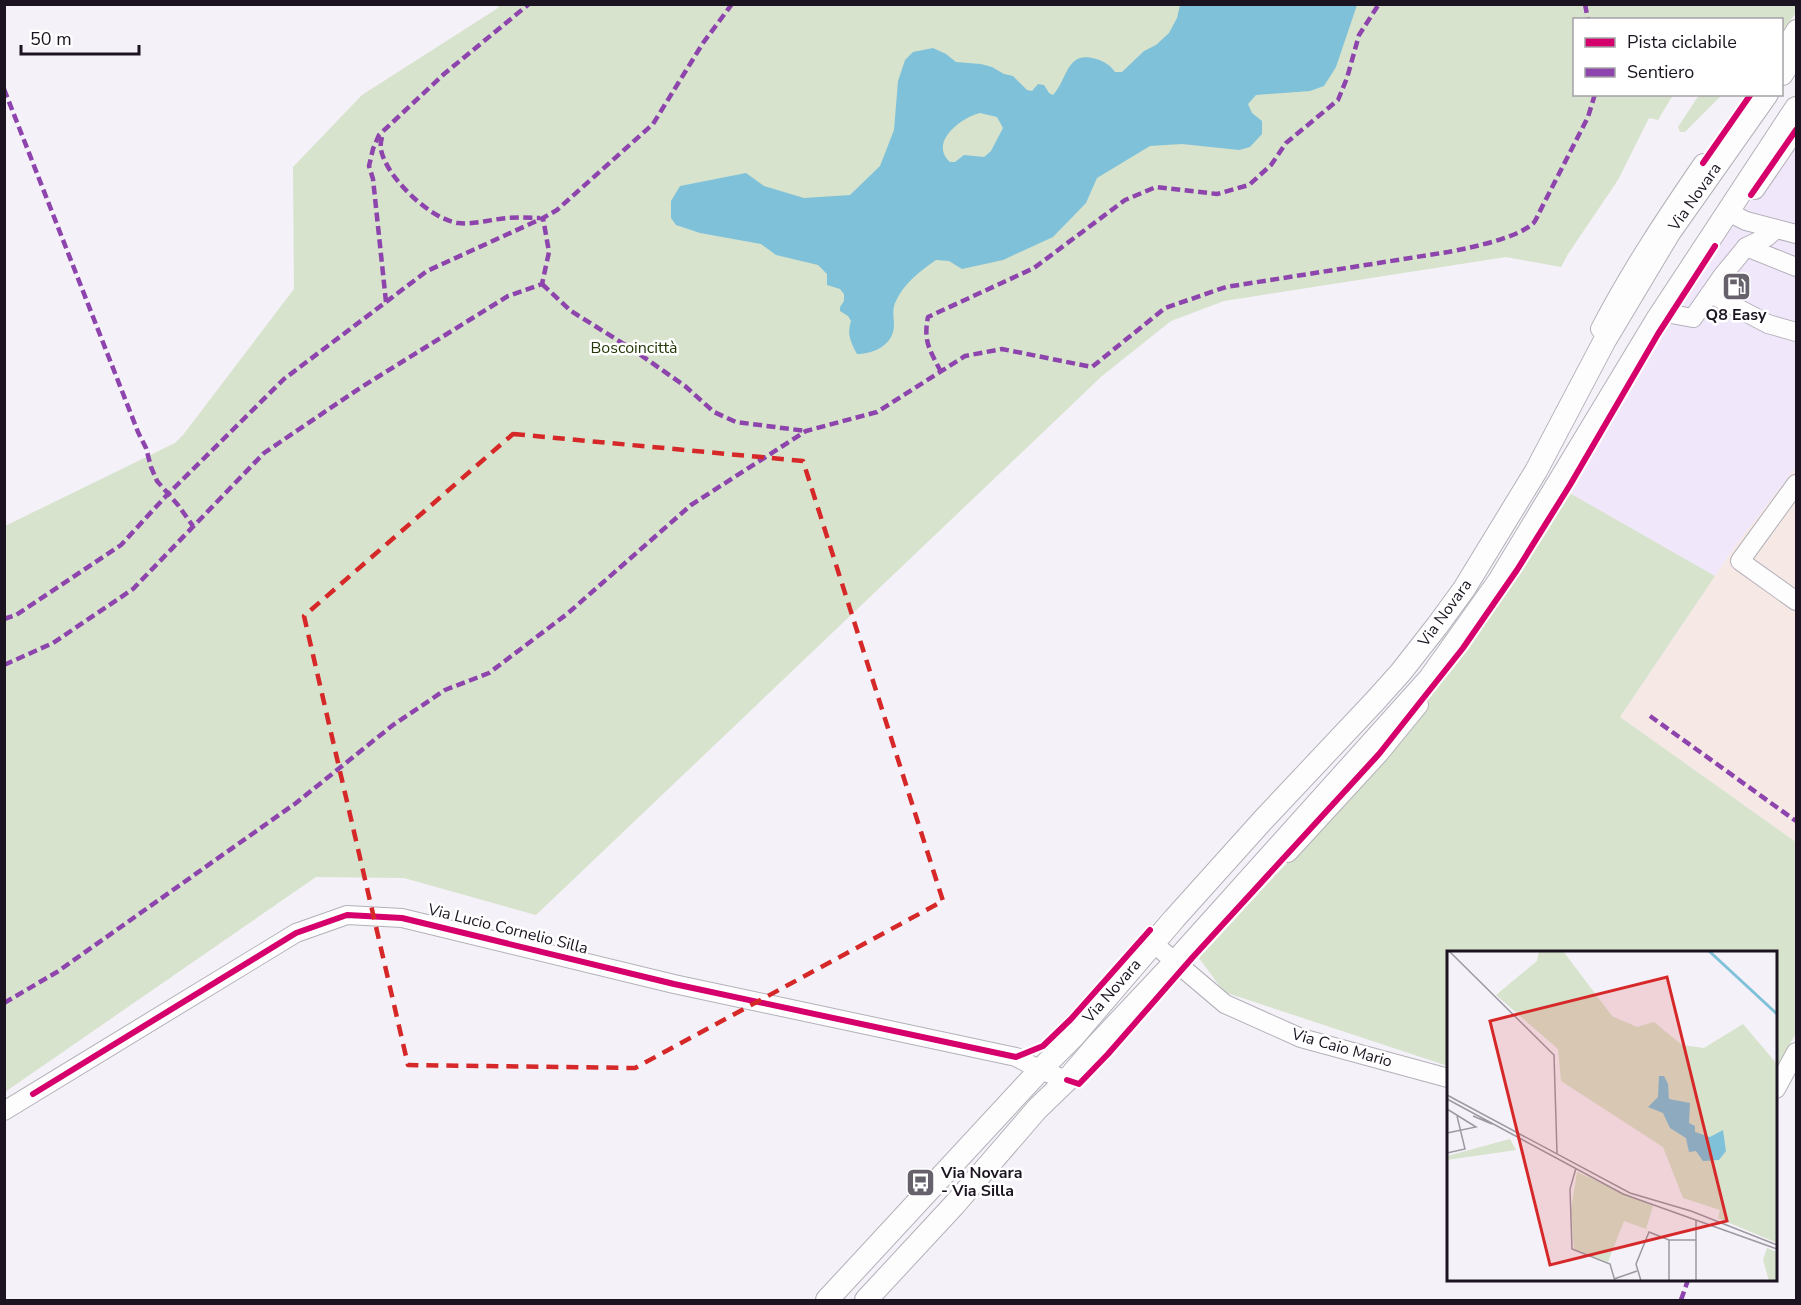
<svg xmlns="http://www.w3.org/2000/svg" width="1801" height="1305" viewBox="0 0 1801 1305" font-family="'Nunito Sans',sans-serif">
<style>
.built{fill:#f1e7fb}
.industrial{fill:#f6e9e5}
.green{fill:#d7e3cc}
.water{fill:#80c1da;fill-rule:evenodd}
.lines{fill:none;stroke-linecap:round;stroke-linejoin:round}
.minor-casing{stroke:#b4b0b9;stroke-width:20}
.major-casing{stroke:#b4b0b9;stroke-width:24}
.minor{stroke:#fdfdfe;stroke-width:18}
.major{stroke:#fdfdfe;stroke-width:22}
.quiet{stroke:#8e44ad;stroke-width:4.5;stroke-dasharray:9 4.5;stroke-linecap:butt}
.cycleway-casing{stroke:#fff;stroke-width:10}
.cycleway{stroke:#d6006c;stroke-width:6}
.marked{fill:none;stroke:#d62828;stroke-width:4.5;stroke-dasharray:12 8;stroke-linejoin:round}
.labels{text-anchor:middle;dominant-baseline:central;stroke-width:5;stroke-linejoin:round;paint-order:stroke}
.street-label{font-size:16px;fill:#1b1420;stroke:#fff}
.poi-label{font-size:16px;font-weight:bold;fill:#1b1420;stroke:#fff}
.park-label{font-size:16px;fill:#243907;stroke:#fff}
.inset-river{fill:none;stroke:#80c1da;stroke-width:3}
.inset-road{fill:none;stroke:#9d99a2;stroke-width:1.5}
.view{fill:#d62828;fill-opacity:0.15;stroke:#d62828;stroke-width:3}
.inset-edge{fill:none;stroke:#1b1420;stroke-width:3}
</style>
<rect width="100%" height="100%" fill="#f4f1f8"/>
<polygon class="built" points="1796,133 1796,467 1736,545 1715,576 1566,491 1671,319"/>
<polygon class="industrial" points="1796,467 1796,842 1620,717 1736,545"/>
<g class="green">
<polygon points="499,5 1796,5 1796,13 1782,31 1782,20 1574,20 1574,94 1673,95 1658,120 1649,118 1618,180 1568,254 1561,267 1506,257 1224,301 1171,321 1102,376 536,915 404,878 316,877 5,1092 5,526 175,443 183,435 294,289 293,167 362,95 498,8"/>
<polygon points="1699,95 1722,95 1685,132 1680,132 1678,127"/>
<polygon points="1566,491 1715,576 1620,717 1796,842 1796,1033 1776,1070 1776,952 1448,952 1448,1066 1224,992 1199,958 1358,786 1457,663"/>
</g>
<path class="water" d="M1180 5H1357L1336 67 1324 86 1310 91 1256 95 1248 104 1252 113 1262 121V134L1250 147 1239 150 1182 144 1150 146 1097 178 1086 203 1053 237 1003 260 962 269 949 261 936 260C920 271 903 284 895 303 892 311 894 318 894 326 893 345 874 354 857 354 850 341 847 334 851 321L848 316 840 311V307L844 301V294L840 289 827 285V274L818 265 776 255 761 244 700 233 676 225 671 218V201L680 186 746 173 764 186 804 198 850 195 880 166 894 130 898 81 905 60 913 52 933 48 946 54 956 62 981 64 992 67 1004 74 1013 76 1027 90 1032 91 1038 84 1044 85 1049 93 1053 95C1068 79 1066 50 1096 59 1104 61 1110 65 1115 72H1122L1144 51 1156 45 1169 33 1177 18ZM980 113 997 117 1003 128 991 151 984 157 964 155 955 162H950C928 142 962 117 980 113Z"/>
<g class="lines">
<defs>
<g id="minor">
<polyline points="1782,51 1796,29"/>
<polyline points="1755,190 1796,130"/>
<polyline points="1728,212 1746,221 1796,234"/>
<polyline points="1746,247 1796,267"/>
<polyline points="1711,294 1768,324 1796,332"/>
<polyline points="1671,314 1693,318 1723,275 1746,247 1767,237 1776,229"/>
<path d="M1600 329C1630 271 1666 217 1703 163"/>
<polyline points="1796,484 1740,561 1796,601"/>
<polyline points="1288,853 1379,754 1419,705"/>
<polyline points="1153,943 1225,1004 1301,1038 1448,1078"/>
<polyline points="1776,1089 1796,1052"/>
<polyline points="4,1111 296,933 347,915 402,918 674,984 1016,1057 1040,1070 1067,1080"/>
</g>
<g id="major">
<polyline points="1782,74 1796,52"/>
<polyline points="827,1300 1040,1070 1073,1037 1174,919 1263,820 1375,701 1401,672 1437,626 1464,589 1536,471 1605,340 1669,233 1767,94"/>
<polyline points="866,1300 955,1204 1037,1109 1067,1080 1097,1045 1175,962 1430,678 1499,581 1658,318 1796,108"/>
</g>
</defs>
<use href="#minor" class="minor-casing"/>
<use href="#major" class="major-casing"/>
<use href="#minor" class="minor"/>
<use href="#major" class="major"/>
<g class="quiet">
<polyline points="1585,4 1588,20"/>
<polyline points="4,89 138,432 146,448 151,467 157,481 178,505 193,526"/>
<path d="M382 137C381 141 380 146 381 150 387 178 430 219 458 223 474 225 492 219 508 218 519 217 530 218 540 218"/>
<polyline points="542,284 571,311 635,351 685,386 714,412 736,422 806,431"/>
<polyline points="386,302 373,179 369,166 373,149 379,135 444,74 529,4"/>
<path d="M941 372C930 350 923 342 928 317L1034 268 1125 200 1156 187 1217 194 1249 185 1271 165 1286 143 1338 100 1347 78 1359 35 1379 4"/>
<polyline points="4,619 16,615 121,545 166,496 284,379 427,271 543,218 557,210 653,124 703,43 732,4"/>
<polyline points="4,665 53,643 133,589 264,453 360,388 508,296 542,284 549,252 543,218"/>
<polyline points="1650,716 1796,821"/>
<path d="M4 1003 57 972 296 803 393 725 445 690 489 673 567 614 691 505 806 431 877 412 965 356 1002 349 1092 367 1165 308 1226 287 1448 252C1469 248 1514 239 1531 225 1535 223 1537 217 1539 213L1588 117 1595 94"/>
<polyline points="1681,1300 1688,1280"/>
</g>
<defs>
<g id="cycleway">
<polyline points="1703,163 1751,94"/>
<polyline points="1751,195 1796,130"/>
<polyline points="1067,1080 1079,1084 1108,1054 1192,958 1379,754 1463,648 1517,570 1570,485 1658,334 1715,246"/>
<polyline points="33,1094 296,933 347,915 402,918 674,984 1016,1057 1043,1046 1071,1019 1150,930"/>
</g>
</defs>
<use href="#cycleway" class="cycleway-casing"/>
<use href="#cycleway" class="cycleway"/>
</g>
<path class="marked" d="M513 434 803 461 943 901 635 1068 408 1065 304 616Z"/>
<defs>
<symbol id="fuel-square" viewBox="-11 -11 22 22"><rect x="-9" y="-9" width="18" height="18" rx="4" fill="#67616c" stroke="#fff"/><path d="M-5.5-6h7V0h2V4h1.3V-2.5L3-4.5l.8-.8L6-3V5H2.5V1h-1V6h-7ZM-4.2-4.7v3.2H.2V-4.7Z" fill="#fff"/></symbol>
<symbol id="bus-square" viewBox="-11 -11 22 22"><rect x="-9" y="-9" width="18" height="18" rx="4" fill="#67616c" stroke="#fff"/><path d="M-5-6H5V4H4V6H2V4H-2V6H-4V4H-5ZM-3.5-4V0h7V-4ZM-3.5 1.2v1.5H-2V1.2ZM2 1.2v1.5H3.5V1.2Z" fill="#fff"/></symbol>
</defs>
<g fill-rule="evenodd">
<use href="#fuel-square" x="1720" y="270" width="33" height="33"/>
<use href="#bus-square" x="904" y="1166" width="33" height="33"/>
</g>
<g class="labels">
<g class="street-label">
<text transform="translate(1695 197) rotate(-55)">Via Novara</text>
<text transform="translate(1445 613) rotate(-54)">Via Novara</text>
<text transform="translate(508 929) rotate(14)">Via Lucio Cornelio Silla</text>
<text transform="translate(1112 991) rotate(-49)">Via Novara</text>
<text transform="translate(1342 1048) rotate(16)">Via Caio Mario</text>
</g>
<g class="poi-label">
<text x="1736" y="315">Q8 Easy</text>
<text x="941" y="1173" text-anchor="start">Via Novara<tspan x="941" dy="18">- Via Silla</tspan></text>
</g>
<g class="park-label">
<text x="634" y="348">Boscoincittà</text>
</g>
</g>
<g transform="translate(1447 951)">
<rect width="330" height="330" fill="#f4f1f8"/>
<path d="M92 0H116L165 65 190 76 207 71 235 94 257 97 296 73 330 113V292L271 267 273 259 236 247 216 196 114 130 111 98 49 44 90 10ZM63 188 69 199 0 209V205ZM130 221 206 255 199 278 177 270 161 311 127 299 124 259ZM320 297 330 301V330H322L316 309Z" fill="#d7e3cc"/>
<path d="M212 125H217L221 133 222 148 243 152 242 172 248 175V181L263 186 276 179 279 200 272 209 256 210 249 200 242 201 239 187 223 177 216 162 201 156 211 146Z" fill="#80c1da"/>
<path class="inset-river" d="M262 0 330 63"/>
<path class="inset-road" d="M2 0 107 104 110 202M0 144 183 242 244 260 330 294M0 148 176 243 330 298M0 158 29 176 0 182M26 165 45 173M0 202 18 198 10 165M129 217 123 238 125 298 163 313 168 330M167 328 190 320M194 330 189 313 202 281 222 289H249M222 330V289M249 330V269"/>
<path class="view" d="M220 26 280 270 103 314 43 70Z"/>
<rect width="330" height="330" class="inset-edge"/>
</g>
<rect width="1801" height="1305" fill="none" stroke="#1b1420" stroke-width="12"/>
<rect x="1573" y="18" width="210" height="78" fill="#ffffff" stroke="#a4a1a6" stroke-width="1.5"/>
<rect x="1585" y="38" width="30" height="9" fill="#d6006c" stroke="#a4a1a6" stroke-width="1.5"/>
<text x="1627" y="48" font-size="18" fill="#1b1420">Pista ciclabile</text>
<rect x="1585" y="68" width="30" height="9" fill="#8e44ad" stroke="#a4a1a6" stroke-width="1.5"/>
<text x="1627" y="78" font-size="18" fill="#1b1420">Sentiero</text>
<path d="M21 45v9h118v-9" fill="none" stroke="#1b1420" stroke-width="3"/>
<text x="30" y="45" font-size="18" fill="#1b1420" stroke="#ffffff" stroke-width="4.5" paint-order="stroke">50 m</text>
</svg>
